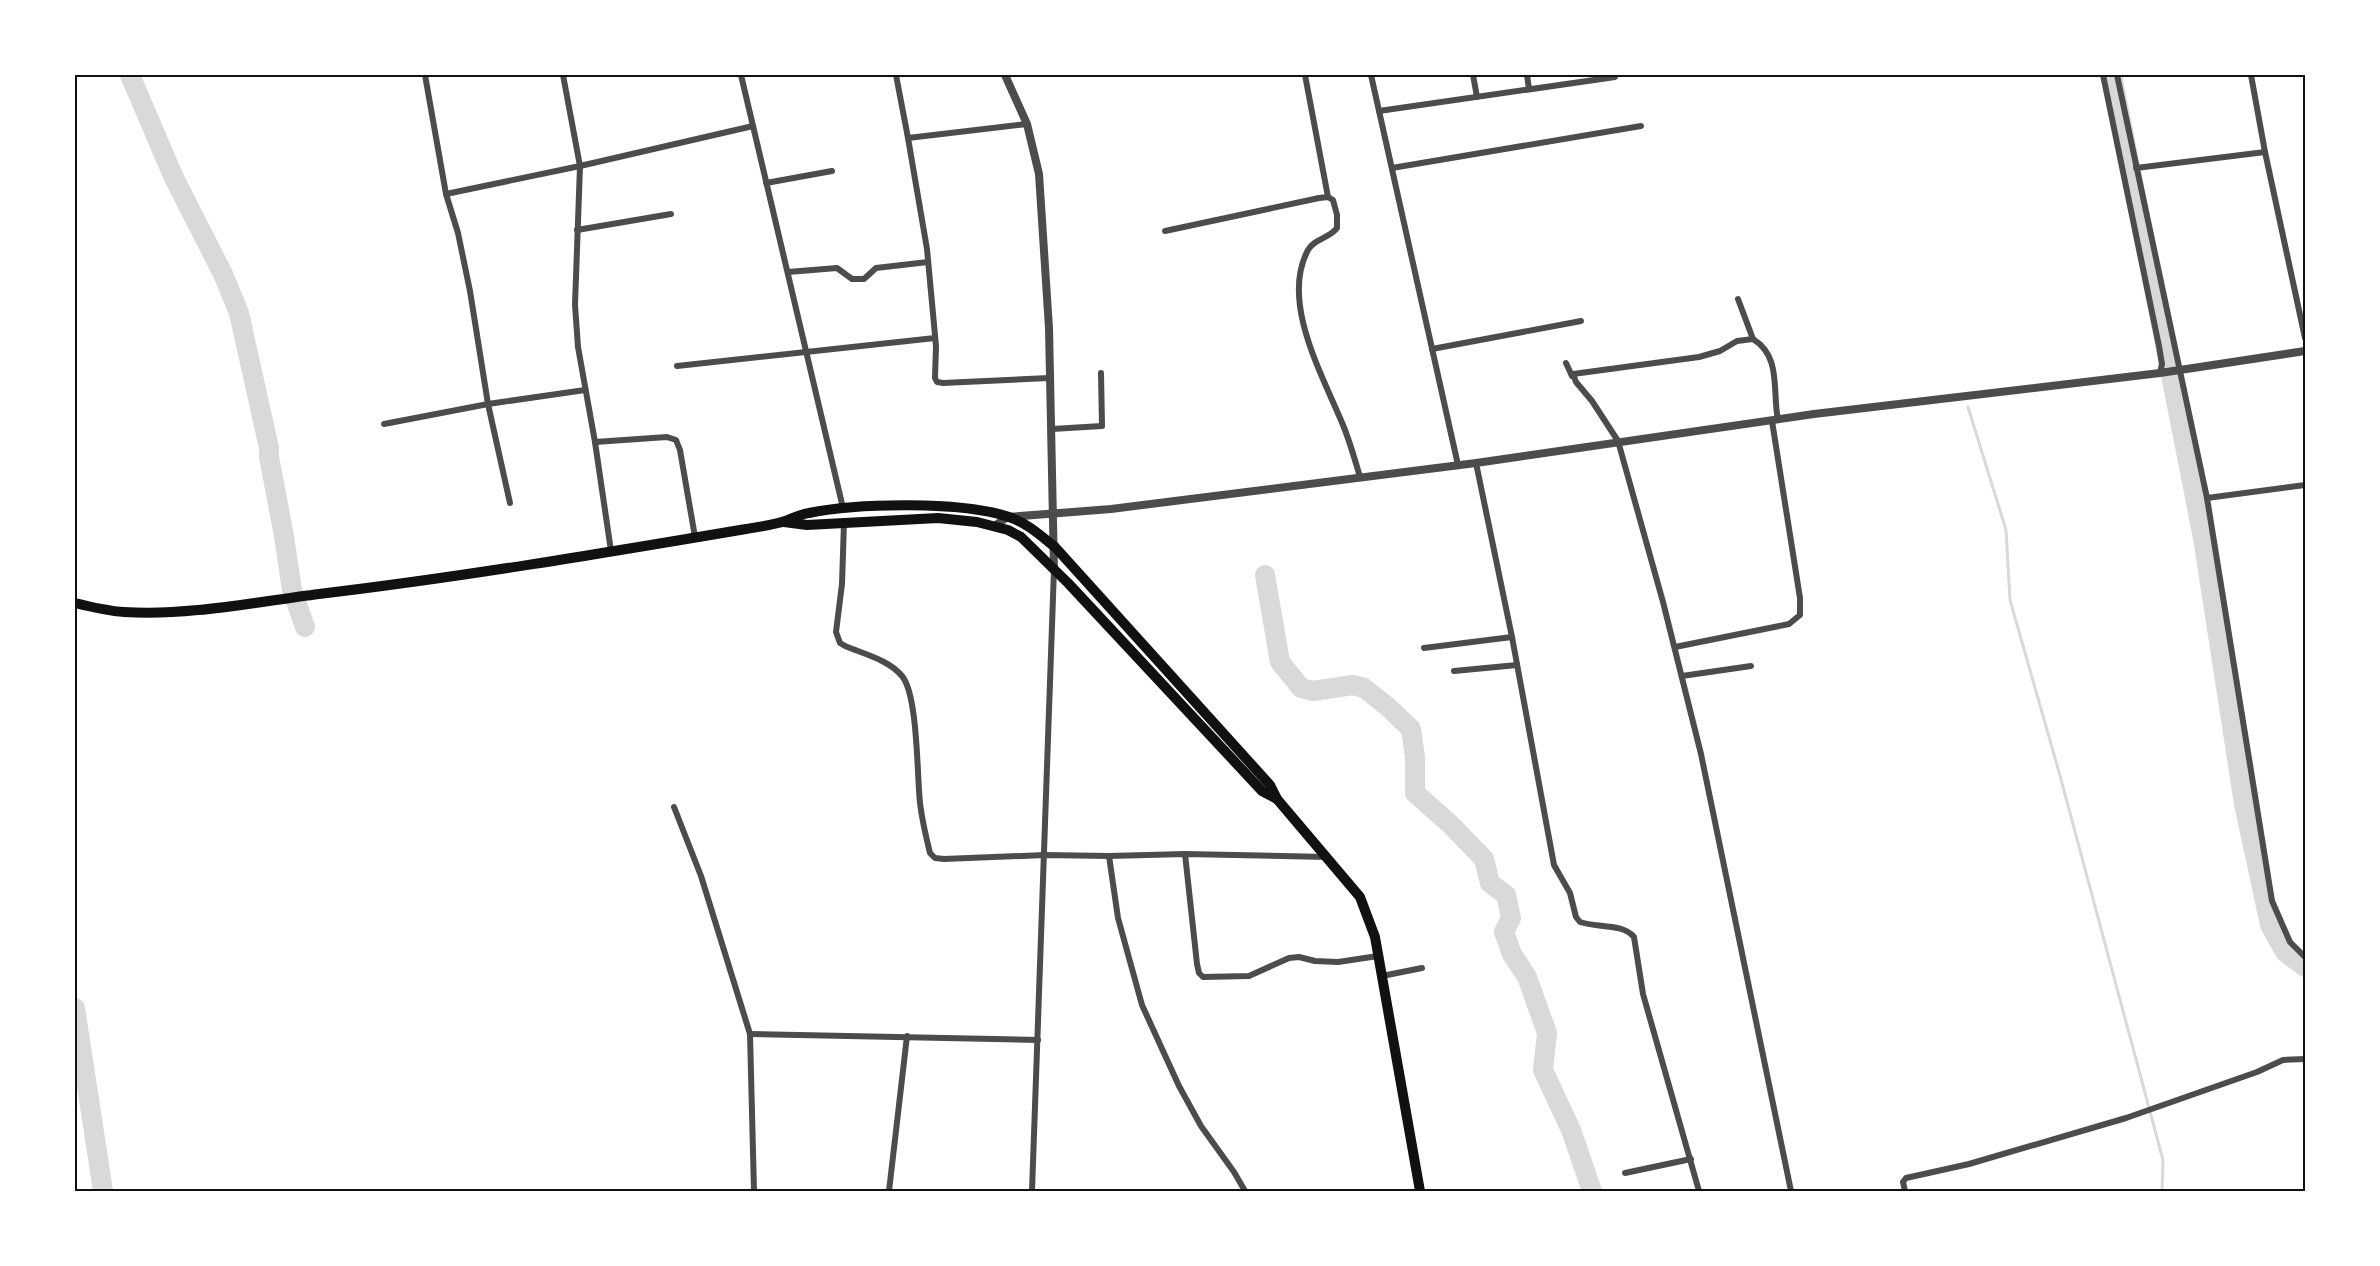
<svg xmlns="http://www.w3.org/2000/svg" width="2380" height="1266" viewBox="0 0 2380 1266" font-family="Arial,sans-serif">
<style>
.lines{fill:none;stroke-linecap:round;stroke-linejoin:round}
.stream{stroke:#d9d9d9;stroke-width:3}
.river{stroke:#d9d9d9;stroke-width:20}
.minor{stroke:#4c4c4c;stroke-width:6}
.tertiary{stroke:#4c4c4c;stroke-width:8}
.trunk{stroke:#111;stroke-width:10}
.neatline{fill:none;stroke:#111;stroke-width:2}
</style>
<rect width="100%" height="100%" fill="#fff"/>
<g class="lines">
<polyline class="stream" points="1968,407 2006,530 2010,600 2059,772 2163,1160 2162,1191"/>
<g class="river">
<polyline points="130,75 174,178 223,274 239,313 269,448 269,457 284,536 292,590 305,627"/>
<polyline points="2112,75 2203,538 2244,804 2270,925 2285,952 2305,967"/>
<polyline points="1265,575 1280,662 1301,688 1313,691 1353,685 1364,688 1388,707 1411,729 1415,757 1415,793 1451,825 1484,859 1490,883 1506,895 1511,918 1504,932 1512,954 1527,977 1547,1033 1543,1070 1571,1130 1592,1191"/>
<polyline points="75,1008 103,1191"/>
</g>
<g class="minor">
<polyline points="425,75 446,194 458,233 470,291 488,404 510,503"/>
<polyline points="563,75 580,166 575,305 578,347 595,442 611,551"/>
<polyline points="741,75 843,508"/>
<polyline points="896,75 908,138 1027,124"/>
<polyline points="1305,75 1328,197"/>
<polyline points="1371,75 1458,465"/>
<polyline points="1473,75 1477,97"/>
<polyline points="1527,75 1529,89"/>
<polyline points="2103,75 2159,346 2162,364 2160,373"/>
<polyline points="2117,75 2207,498 2272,901 2290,942 2305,957"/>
<polyline points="2251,75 2265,152 2305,338"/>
<polyline points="1379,111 1615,77 1615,75"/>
<polyline points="908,138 927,249 936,346 935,378 937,382 943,383 1049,378"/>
<polyline points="1392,168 1641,126"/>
<polyline points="2136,168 2265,152"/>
<polyline points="766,183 832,171"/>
<polyline points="446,194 580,166 753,126"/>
<polyline points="577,230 671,214"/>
<path d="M1165 231 1319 198 1328 197 1333 200 1337 215V228C1330 238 1314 239 1308 250 1280 302 1323 376 1343 425 1350 442 1355 460 1360 477"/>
<polyline points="788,272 837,268 852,279 864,279 876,268 928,262"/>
<polyline points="1738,299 1753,339"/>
<polyline points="1432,349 1581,321"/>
<polyline points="1566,363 1572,376"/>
<polyline points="677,366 935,338"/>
<path d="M1778 420C1772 391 1782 357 1753 339L1737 341 1720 351 1699 357 1573 374 1576 382 1592 401 1618 441 1663 602 1701 754 1791 1191"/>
<polyline points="384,424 488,404 585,390"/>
<polyline points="1052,429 1102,426 1101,373"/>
<polyline points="595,442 667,437 676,440 680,450 695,537"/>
<path d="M1476 463 1512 637 1554 865 1570 893 1576 917 1580 922C1597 928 1622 923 1634 937L1643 994 1699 1191"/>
<polyline points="2207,498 2305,485"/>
<path d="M844 522 842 584 836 632 840 643 845 646C864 654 889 660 902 676 918 695 917 776 920 803 922 820 926 837 930 853L935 858 944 859 1045 855 1109 856 1118 918 1142 1005 1179 1086 1201 1126 1234 1172 1245 1191"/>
<polyline points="1675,647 1789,624 1800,615 1800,598 1772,421"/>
<polyline points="1424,648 1512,637"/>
<polyline points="1454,671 1517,665"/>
<polyline points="1682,676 1751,666"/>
<polyline points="674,807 701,876 750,1034 754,1191"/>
<polyline points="1185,854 1197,964 1199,973 1203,977 1249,976 1289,958 1299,957 1315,961 1338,962 1378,956"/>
<polyline points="1109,856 1185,854 1327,857"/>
<polyline points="1382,976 1422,968"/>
<polyline points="750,1034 1038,1040"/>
<polyline points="1625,1173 1691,1159"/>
<polyline points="889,1191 907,1036"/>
<polyline points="1032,1191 1054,569"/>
<polyline points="1905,1191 1903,1182 1906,1178 1969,1164 2126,1118 2257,1072 2283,1060 2305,1059"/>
</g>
<g class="tertiary">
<polyline points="1005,75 1027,124 1039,174 1049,328 1054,569"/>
<polyline points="994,526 1008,517 1111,509 1476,463 1814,414 2160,373 2305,351"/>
</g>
<g class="trunk">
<polyline points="784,522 807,525 938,518 977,522 1008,530 1021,537 1068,583 1262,791 1277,799"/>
<path d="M75 603C91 607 108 611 124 612 189 616 255 602 319 594 462 577 604 553 746 529 759 527 773 525 785 521 793 518 801 514 809 513 858 503 962 501 1009 517 1027 523 1040 535 1055 547L1270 785 1277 799 1360 897 1375 937 1420 1191"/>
</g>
</g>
<rect width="2380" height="1266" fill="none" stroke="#ffffff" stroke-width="153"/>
<rect x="76" y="76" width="2228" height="1114" class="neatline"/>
</svg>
